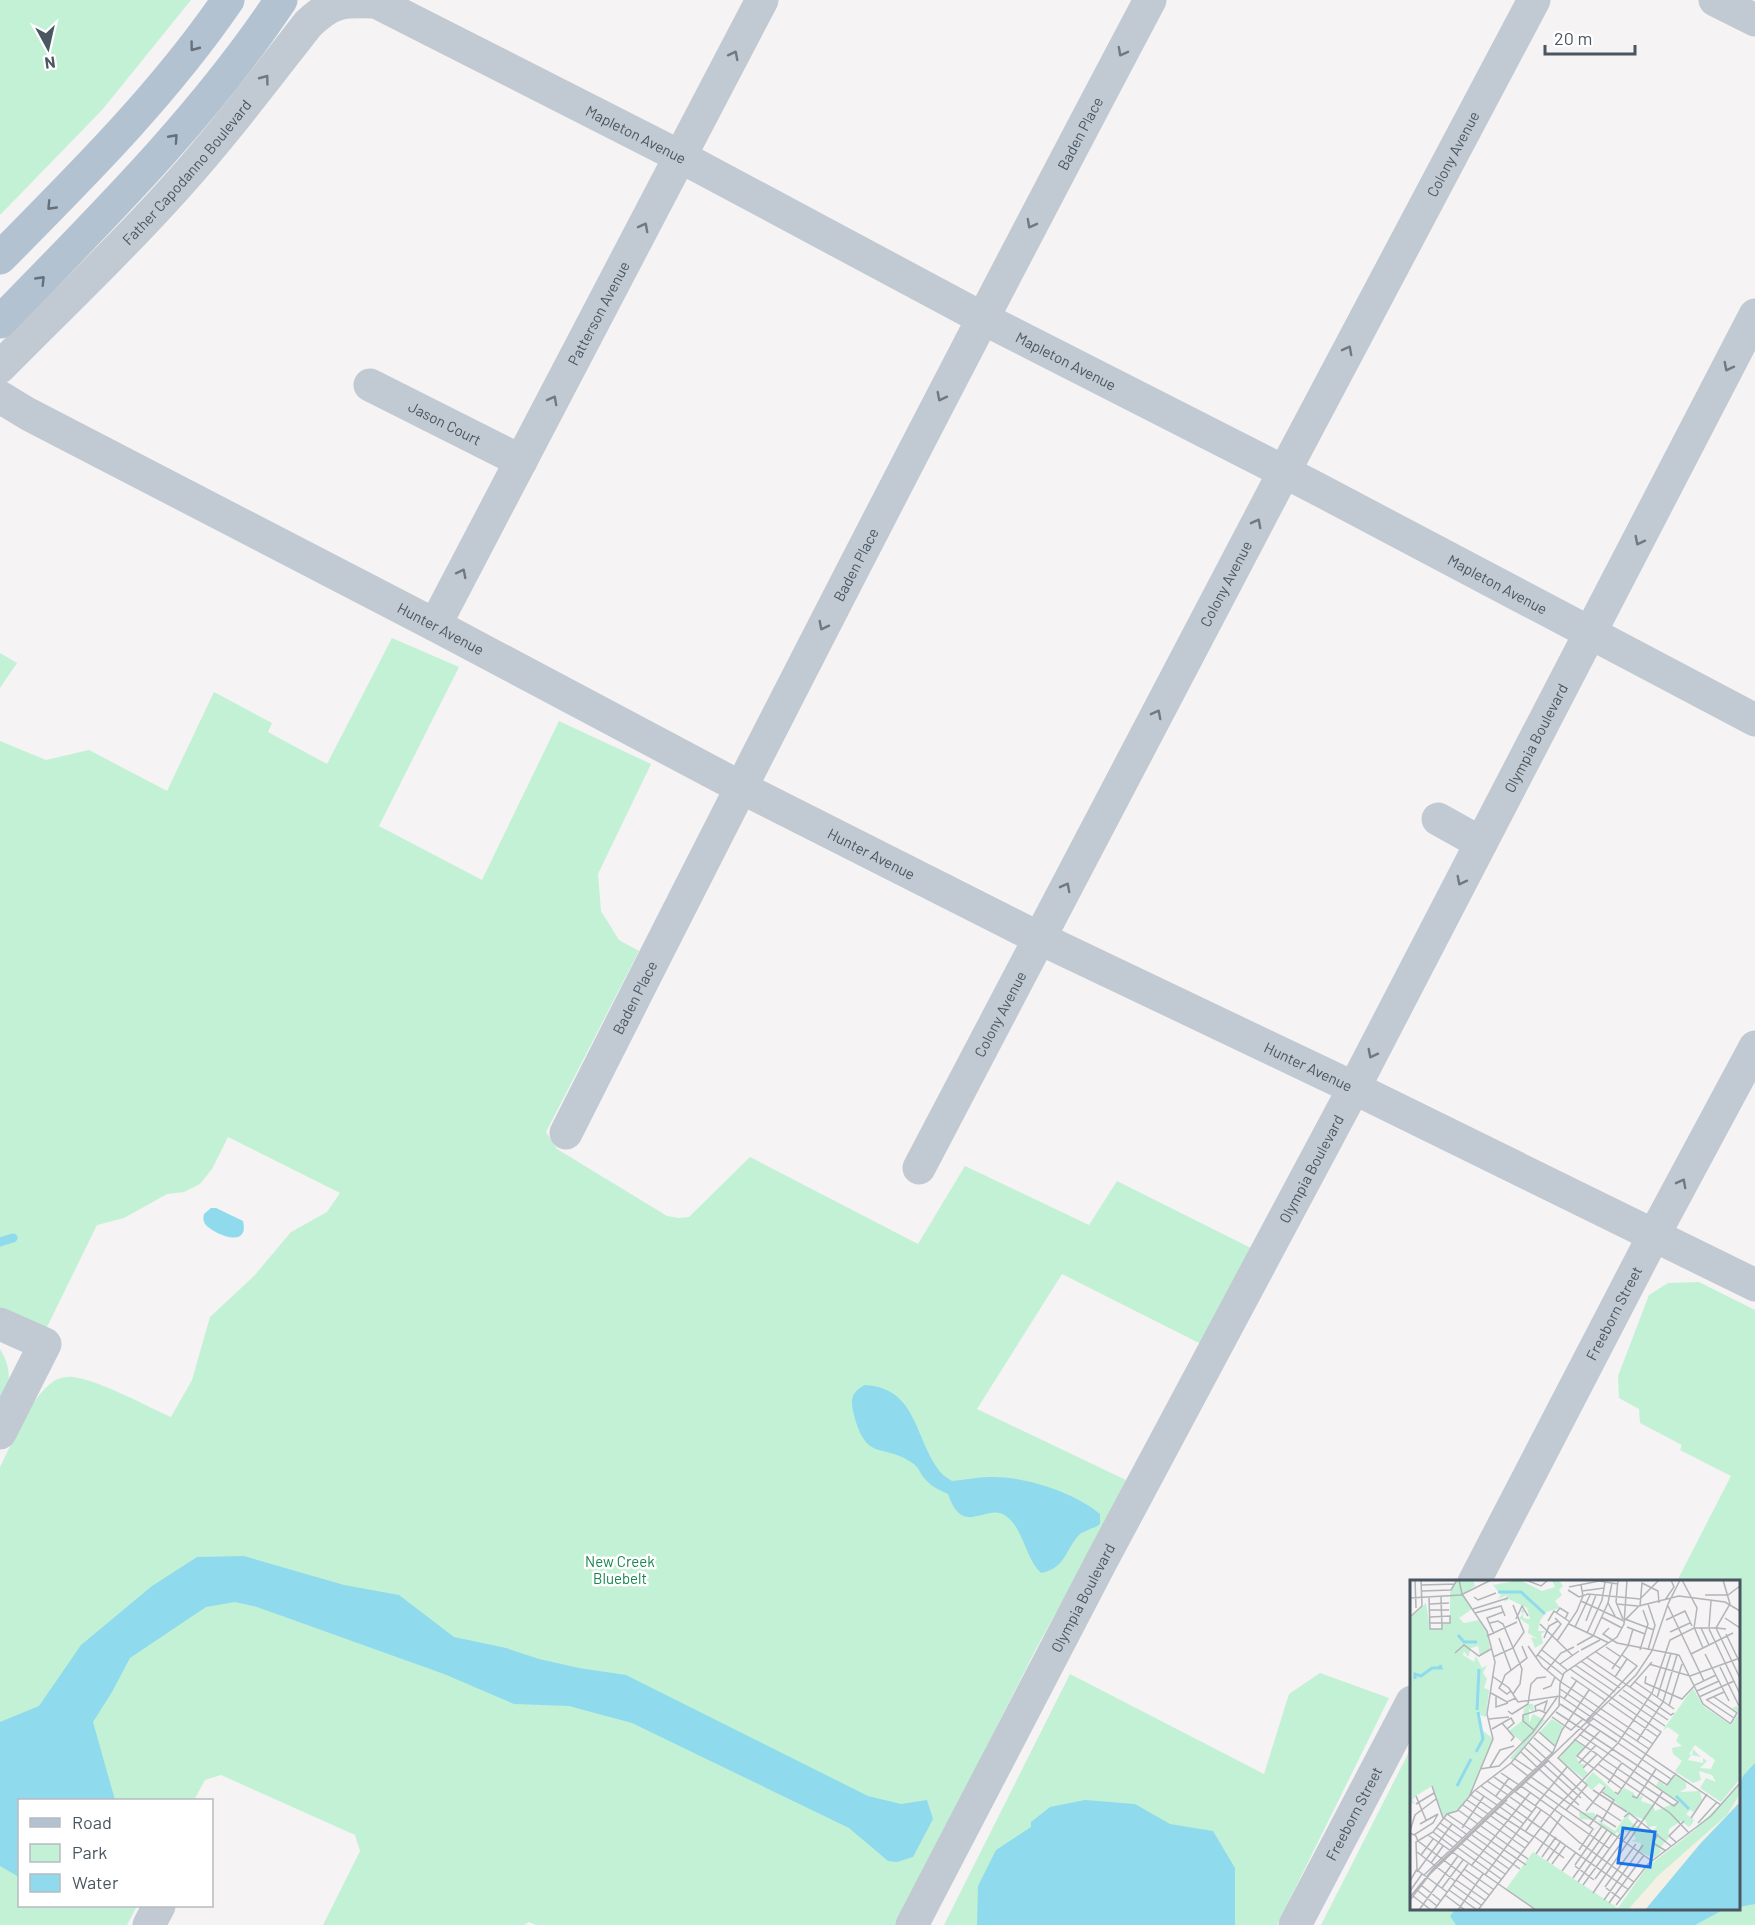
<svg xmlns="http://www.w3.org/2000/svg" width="1755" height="1925" viewBox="0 0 1755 1925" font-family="Barlow,sans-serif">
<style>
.green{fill:#c3f1d5}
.water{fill:#90daee}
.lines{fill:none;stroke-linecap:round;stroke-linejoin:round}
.stream{stroke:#90daee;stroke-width:9}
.minor{stroke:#c1cad2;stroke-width:33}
.major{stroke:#b3c2d1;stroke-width:33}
.oneway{stroke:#64717d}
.oneway2{stroke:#6e7983}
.labels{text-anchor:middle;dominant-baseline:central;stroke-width:5;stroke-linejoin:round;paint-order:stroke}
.street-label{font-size:15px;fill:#4a5661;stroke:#fff}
.park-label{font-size:15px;fill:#17864f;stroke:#fff}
.inset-river{fill:none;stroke:#90daee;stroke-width:3}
.inset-road{fill:none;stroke:#b1b4b9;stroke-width:1.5}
.view{fill:#1a73e8;fill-opacity:0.15;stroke:#1a73e8;stroke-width:3}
.inset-edge{fill:none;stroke:#4a5661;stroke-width:3}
</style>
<rect width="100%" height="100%" fill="#f5f3f3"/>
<g class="green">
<polygon points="0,0 191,0 102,110 0,215"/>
<path d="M392 638 459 667 379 826 482 880 559 721 651 764 598 874 601 911 619 940 639 951 546 1132 557 1149 667 1216 678 1218 689 1217 750 1157 918 1244 965 1166 1089 1225 1117 1181 1251 1248 1201 1344 1062 1274 977 1409 1128 1481 1036 1649 896 1925H536L529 1922 524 1925H323L360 1851 355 1835 221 1775 205 1780 194 1800H20V1906H137L127 1925H0V1467C13 1442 29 1401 50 1384 56 1379 64 1376 72 1377 97 1379 146 1406 171 1417L192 1380 210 1317 254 1276 291 1232 327 1212 340 1193 228 1137 212 1169 200 1184 184 1192 167 1194 124 1218 97 1225 46 1329 0 1310V741L46 760 89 750 167 791 214 692 272 723 268 732 327 764Z"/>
<polygon points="0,653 17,663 0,688"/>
<polygon points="1699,1282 1755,1310 1755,1925 1321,1925 1411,1748 1412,1908 1738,1908 1738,1582 1677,1581 1731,1476 1680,1450 1682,1445 1640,1423 1639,1409 1619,1398 1618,1376 1649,1295 1668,1283"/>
<path d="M0 1349C15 1374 8 1388 0 1414Z"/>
<polygon points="1320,1673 1389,1698 1277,1925 944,1925 1070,1674 1264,1774 1289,1694"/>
</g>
<g class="water">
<path d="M211 1208H216L243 1221C250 1250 213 1234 205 1224 203 1220 203 1218 204 1214Z"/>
<path d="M865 1385C916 1388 914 1435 938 1469 941 1474 947 1478 952 1481 965 1480 977 1477 990 1477 1023 1476 1074 1492 1100 1514V1524C1094 1529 1084 1530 1079 1535 1065 1550 1066 1568 1041 1573 1025 1558 1024 1529 1006 1516 987 1502 963 1539 948 1494 939 1490 932 1487 925 1479 921 1475 919 1468 914 1464 882 1441 866 1465 853 1411 850 1398 853 1391 865 1385Z"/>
<polygon points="244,1556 344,1585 399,1595 454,1637 506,1648 539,1659 579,1668 626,1675 868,1796 901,1804 927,1800 933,1819 913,1857 897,1862 888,1861 849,1828 632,1723 569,1706 514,1704 444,1674 257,1607 235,1602 206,1607 130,1658 112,1692 93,1722 115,1800 20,1800 19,1877 0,1866 0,1722 39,1706 81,1645 152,1586 197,1557"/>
<polygon points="1755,1763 1755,1904 1739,1907 1739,1787 1743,1776"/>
<polygon points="1085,1800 1135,1804 1170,1824 1213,1831 1235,1868 1235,1925 977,1925 978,1886 996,1850 1031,1827 1031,1822 1050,1807"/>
<polygon points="1456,1908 1732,1908 1732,1909 1721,1911 1695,1925 1456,1925 1450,1916"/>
</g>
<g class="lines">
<polyline class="stream" points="0,1242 13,1238"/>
<g class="minor">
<polyline points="1715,0 1755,20"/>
<path id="s1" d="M0 367C59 307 120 250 176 187 223 135 265 79 308 24 333 0 343 1 376 2L681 157 982 318 1314 487 1755 720"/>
<path id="s2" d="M370 385 521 461"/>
<path id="s3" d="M0 397 28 414 435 625 740 787 1039 938 1354 1088 1755 1285"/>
<path id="s4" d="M435 625 762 0"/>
<polyline points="1438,819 1481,843"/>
<path id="s5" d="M566 1133C757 754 951 376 1150 0"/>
<path id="s6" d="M919 1168 1284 472 1534 0"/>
<polyline points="0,1324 45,1344 0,1433"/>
<path id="s7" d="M1474 1582 1654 1235 1755 1047"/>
<polyline points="149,1925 159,1906"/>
<path id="s8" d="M912 1925 1101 1562 1354 1088 1755 315"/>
<path id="s9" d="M1295 1925 1412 1702"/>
</g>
<g class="major">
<path d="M0 258C81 176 163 95 228 0"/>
<path d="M0 322C99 220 202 119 281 0"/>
</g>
</g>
<defs><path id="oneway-chevron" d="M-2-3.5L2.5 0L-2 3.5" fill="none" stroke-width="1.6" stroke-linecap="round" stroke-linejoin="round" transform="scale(1.5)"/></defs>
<g class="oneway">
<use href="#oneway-chevron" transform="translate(194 47) rotate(127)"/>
<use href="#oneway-chevron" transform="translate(174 138) rotate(-48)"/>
<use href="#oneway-chevron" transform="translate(51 206) rotate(134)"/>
<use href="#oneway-chevron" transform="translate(41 280) rotate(-46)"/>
</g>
<g class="oneway2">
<use href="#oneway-chevron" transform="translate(1122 52) rotate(118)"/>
<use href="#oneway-chevron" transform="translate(734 55) rotate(-63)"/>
<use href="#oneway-chevron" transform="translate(265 79) rotate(-53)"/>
<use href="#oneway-chevron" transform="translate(1031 224) rotate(118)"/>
<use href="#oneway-chevron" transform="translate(644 227) rotate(-62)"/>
<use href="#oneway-chevron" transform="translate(1348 350) rotate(-62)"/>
<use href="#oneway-chevron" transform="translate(1728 367) rotate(117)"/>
<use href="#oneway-chevron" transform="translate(941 397) rotate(117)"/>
<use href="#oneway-chevron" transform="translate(553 400) rotate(-62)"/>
<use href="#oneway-chevron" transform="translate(1257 523) rotate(-62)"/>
<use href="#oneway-chevron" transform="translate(1639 541) rotate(117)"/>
<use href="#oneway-chevron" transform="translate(462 573) rotate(-63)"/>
<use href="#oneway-chevron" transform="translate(823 626) rotate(117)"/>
<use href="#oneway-chevron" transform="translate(1157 714) rotate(-62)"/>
<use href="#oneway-chevron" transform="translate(1461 881) rotate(117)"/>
<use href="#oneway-chevron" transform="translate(1066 887) rotate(-62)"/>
<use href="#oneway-chevron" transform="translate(1372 1054) rotate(117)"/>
<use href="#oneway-chevron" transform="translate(1682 1183) rotate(-62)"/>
</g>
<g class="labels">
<g class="street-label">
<text stroke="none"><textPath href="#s1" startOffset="828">Mapleton Avenue</textPath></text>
<text stroke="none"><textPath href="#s5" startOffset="1124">Baden Place</textPath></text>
<text stroke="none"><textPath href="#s6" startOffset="1146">Colony Avenue</textPath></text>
<text stroke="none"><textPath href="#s1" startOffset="270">Father Capodanno Boulevard</textPath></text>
<text stroke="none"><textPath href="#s4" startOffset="352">Patterson Avenue</textPath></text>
<text stroke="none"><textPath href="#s1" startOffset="1314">Mapleton Avenue</textPath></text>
<text stroke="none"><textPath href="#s2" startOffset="84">Jason Court</textPath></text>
<text stroke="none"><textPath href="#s5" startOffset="638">Baden Place</textPath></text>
<text stroke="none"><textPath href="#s6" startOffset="660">Colony Avenue</textPath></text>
<text stroke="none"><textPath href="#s1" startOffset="1800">Mapleton Avenue</textPath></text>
<text stroke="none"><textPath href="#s3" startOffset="498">Hunter Avenue</textPath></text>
<text stroke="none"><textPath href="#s8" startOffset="1341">Olympia Boulevard</textPath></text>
<text stroke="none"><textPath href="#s3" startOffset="984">Hunter Avenue</textPath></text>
<text stroke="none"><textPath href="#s5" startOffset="152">Baden Place</textPath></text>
<text stroke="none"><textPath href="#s6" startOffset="174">Colony Avenue</textPath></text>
<text stroke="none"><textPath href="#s3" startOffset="1470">Hunter Avenue</textPath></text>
<text stroke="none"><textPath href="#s8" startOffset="855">Olympia Boulevard</textPath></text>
<text stroke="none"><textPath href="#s7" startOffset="303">Freeborn Street</textPath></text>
<text stroke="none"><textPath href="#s8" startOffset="369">Olympia Boulevard</textPath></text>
<text stroke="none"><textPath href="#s9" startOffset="126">Freeborn Street</textPath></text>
</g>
<g class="park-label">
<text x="620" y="1561">New Creek<tspan x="620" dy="17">Bluebelt</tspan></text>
</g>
</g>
<g transform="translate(1410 1580)">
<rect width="330" height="330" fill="#f5f3f3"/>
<path d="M47 0H63L65 6 53 14 62 29 49 38 54 43 69 40 77 52 80 69 70 76 68 66 61 68 58 77 54 71 53 75 64 82 66 76 72 88 77 85 73 93 77 99 74 108 79 110 76 137 67 134 72 150 83 159 58 217 48 229 33 237 22 206 6 216 2 220 5 224 0 222V38L16 23 20 49H32V44L40 43V13ZM110 0 132 11 145 7 142 0H149L153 6 149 10 152 15 145 21 150 28 136 32 130 41 128 51H136L131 54 133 63 125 68 121 57 128 59 118 53 119 45 109 38 113 34 110 30H114L113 38 120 39 117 28 99 19 94 22 97 15 88 19 91 15 83 5ZM283 108 293 126 321 145 329 133 322 128 327 126 330 130V199L311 222 290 208 296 198 306 202 302 195 289 191 291 200 283 203 265 191 272 181 263 174 265 187 262 168 272 166 266 161 269 155 258 147 253 150ZM285 165 305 180 301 189 290 188 297 181 293 178V183L278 180 281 175 291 177 283 169 282 175 279 174ZM119 124H123L124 132 119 129V143L123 134 135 140 103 180 100 178 113 163 99 151 113 140 114 129ZM142 139 153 146 145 166 130 152ZM164 160 175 167 166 176 169 183 176 185 173 188 178 193 173 198 149 179ZM183 192 208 215 214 208 224 213 226 219 233 215 231 221 243 225 245 231 268 222 246 206 249 200 255 206 265 195 276 202V208L270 212 290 211 292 220 284 232 280 230 276 234 284 240 282 244 279 247 271 241 259 249 258 259 249 269 252 271 244 278 230 272 231 263 221 261 226 259 222 252H215L209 262 212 255 207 252 201 259 203 254 190 245 182 252 190 244 188 240 170 239 169 232 185 233V238L205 251 218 233 193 212 194 206 189 203 182 210 177 206 175 201ZM220 234 235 240 238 247 247 246 241 254 222 243 218 238ZM330 204V214L317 235 248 296 218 330H127L96 309 123 272 208 328 237 287 285 250Z" fill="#c3f1d5" fill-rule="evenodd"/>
<path d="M330 214 327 230 253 307 247 318 253 322 245 318 235 330H218L248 296 317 235Z" fill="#f5f0e5"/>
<path d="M330 222V330H235L290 264Z" fill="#90daee"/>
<path class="inset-river" d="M88 12H111L135 34M48 55 54 62H67M5 99V94L11 96 22 88H31L30 85M67 130 69 89M66 172 73 159 68 132M47 206 61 179M266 216 279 229"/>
<path class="inset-road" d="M5 0 6 28M49 0 52 14 77 51 85 82 77 134 83 159 59 217M116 0 131 6 138 0M208 0 206 22 213 39M272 0 287 28 284 48M202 3 198 23 205 36M12 5 45 4M159 7 189 1 208 4M158 10 169 17 178 14 230 19 249 0M12 11 41 10 47 0M172 11 194 8M295 15H318L330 6M19 17 20 49H32L31 17M64 17 68 20 86 13M0 18 51 15 81 0M255 20 264 7 261 0M171 21 214 41 229 26 269 16 315 22 330 31M20 24 39 23M206 24 228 26M230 26 232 3 248 11 249 23M258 26 294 101M63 29 98 18M20 30H39M65 33 91 26 95 36M146 33 150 28 158 33 155 39M0 37 12 26 11 0M20 37 40 36V43H20M191 37 212 48M315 38 330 48M106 39 112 26 118 36M215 39 244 50M256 40 275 31 282 46M138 41 144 31 160 42M176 41 186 15M80 43 88 41 93 44 112 89 110 104 103 114M130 44 162 75M159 44 199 63M165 47 180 15M217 47 235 54M284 47 293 68M299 47 301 21M199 48 193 54 207 63 269 75M291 48 299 65M306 48 320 24 313 0M299 49 330 114M316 49 306 48 330 98M260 52 280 43M177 53 192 20 195 2M84 54 77 38 93 32M316 54 330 83M77 56 107 42M183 56 198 23M89 58 101 90M134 58 139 46 148 41M147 61 167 31 173 16 171 5M167 65 183 56M118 66 132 86 151 102 243 164M196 67 211 77M132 70 157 90M171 70 190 60M230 70 238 44 233 30M238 70 245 45 238 24M186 72 210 88M45 73 54 65 69 76 81 69M281 74 323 53M295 74 319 121M128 75 153 95M269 75 293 124 321 144M83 77 103 68 114 52 103 25M126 77 151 44 145 38M176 77 261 135 264 133M171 81 210 108M150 84 169 71M239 84 280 96 330 78M165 85 205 112M310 87 329 126M160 89 251 152 208 214 205 212M202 89 218 66 223 49M137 90 151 73 164 67M82 96 99 108 108 122 150 116 311 225M236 96 235 103 272 119 285 105 306 95M161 97 196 121M205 97 217 79M225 102 241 113M92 103 95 95 117 78 112 66M92 103 89 108 97 114 101 111M220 107 242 82M133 109 141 106 145 97M150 109 239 169M213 110 233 124M287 111 309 101M81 113 97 122 106 118M241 113 264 129M86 115V127L98 123M209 115 255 146M289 117 324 101M304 117 327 133 321 143M247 118 261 73M154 119 167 100M296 120 314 112M297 120 324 138M199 123 248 157M150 124 176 141 227 86 212 75M234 124 258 140M259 126 272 84M98 131 102 134 118 124 121 104 127 98 136 97M126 131 125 126 137 121 134 131M146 132 257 205 266 193M142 137 161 150 173 139M79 139 99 137M183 139 178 143 207 162M92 143 104 157 101 161M82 149 101 138 104 143 97 149M124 150 113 141V135L129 130 136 133M190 151 167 176 212 209M129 152 146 167M169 154 211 182M124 158 142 173M164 159 170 163 187 174 193 179 208 189 264 226 268 222 212 183 211 184 208 188V189H207L203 196 200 200 198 203M227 161 253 122 267 75M119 163 184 223 211 241M208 163 261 199M115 168 132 183M111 172 127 187M105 179 123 191M101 183 118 196M169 183 186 165M188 184 260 233 279 253M134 185 171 218M80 187 90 170 104 166M173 188 187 174M70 189 89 186 123 152 148 116M129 189 169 225M91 193 109 205M84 197 140 236M121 197 242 281M77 201 98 215M116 202 183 249 169 270M22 206 33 238M71 206 219 310M111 206 200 269M65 210 87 225M183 210 217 232M106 211 139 180M61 215 83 230M6 216 16 240M86 216 99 198M222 216 227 218 246 189M100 217 122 232M57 220 78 234M6 224 24 213M53 225 115 268M125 226 157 187M90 227 114 244M48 230 68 244M156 230 177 205 148 178 180 144M176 231 195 207M85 232 124 257M37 234 61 250M81 236 119 263M140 236 170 263M214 237 219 233 261 266M34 238 56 254M281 238 297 214M191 242 204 220 192 212M30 243 52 258M288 243 307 222M10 244 28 234M71 246 118 279M179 246 187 235 206 247M27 248 48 263M52 248 74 216M0 251 5 235 26 219M66 251 116 285M23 252 43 267M115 252 131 230M0 253 4 255 23 243 28 234M5 254 8 261 51 293M248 254 243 263 256 271M18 255 126 330M62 255 110 289M125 257 154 278M57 259 99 289M169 262 224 302 238 284 301 236 330 203M266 262 259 256 274 241M52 264 95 294M48 268 91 299M7 272 45 301M126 274 152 236M11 275 23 259M132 277 146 257M137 281 151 261M21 283 33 266M142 284 156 265M165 285 192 246M61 286 120 213M165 286 184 300M54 289 83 309M7 290 37 312M152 291 166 272M7 292 42 244M51 294 79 315M14 295 143 172 152 150 179 110M75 295 126 227M163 298 197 250M185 299 228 240M46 300 75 320M0 301 7 289 6 262 23 252 37 234 47 231 64 211 101 183 149 126 150 104 154 93 207 57 214 44 217 0M168 302 202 253M11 305 31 321M43 305 71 325M173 305 210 254M195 307 226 264M32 308 53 280M196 308 211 319M7 310 27 326M39 310 67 330M0 311 12 294M183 313 253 211M35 315 55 330M3 316 21 330M0 317 23 289 226 95 242 71 258 24 270 0M0 320 20 294 97 220M194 320 233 265M199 323 234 275M206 325 224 302M9 330 48 276M24 330 58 284M48 330 73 294M68 330 146 228 208 163 242 113 260 60 284 48H306"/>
<path class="view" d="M213 248 245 252 240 287 208 283Z"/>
<rect width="330" height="330" class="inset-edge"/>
</g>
<rect x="18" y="1799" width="195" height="108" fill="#ffffff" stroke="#b7bbc0" stroke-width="1.5"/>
<rect x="30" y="1818" width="30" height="9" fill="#b3c2d1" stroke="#b7bbc0" stroke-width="1.5"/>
<text x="72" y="1829" font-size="18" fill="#4a5661">Road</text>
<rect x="30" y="1844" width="30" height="18" fill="#c3f1d5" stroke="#b7bbc0" stroke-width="1.5"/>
<text x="72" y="1859" font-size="18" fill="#4a5661">Park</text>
<rect x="30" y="1874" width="30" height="18" fill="#90daee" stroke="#b7bbc0" stroke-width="1.5"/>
<text x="72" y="1889" font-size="18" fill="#4a5661">Water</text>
<g transform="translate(48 48) rotate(172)" stroke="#ffffff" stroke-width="4.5" paint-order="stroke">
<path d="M0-4.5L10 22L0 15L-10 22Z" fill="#4a5661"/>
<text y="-9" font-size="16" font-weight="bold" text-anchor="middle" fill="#4a5661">N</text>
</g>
<path d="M1545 45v9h90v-9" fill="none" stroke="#4a5661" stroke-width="3"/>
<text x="1554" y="45" font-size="18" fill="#4a5661" stroke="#ffffff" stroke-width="4.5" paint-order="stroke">20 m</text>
</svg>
